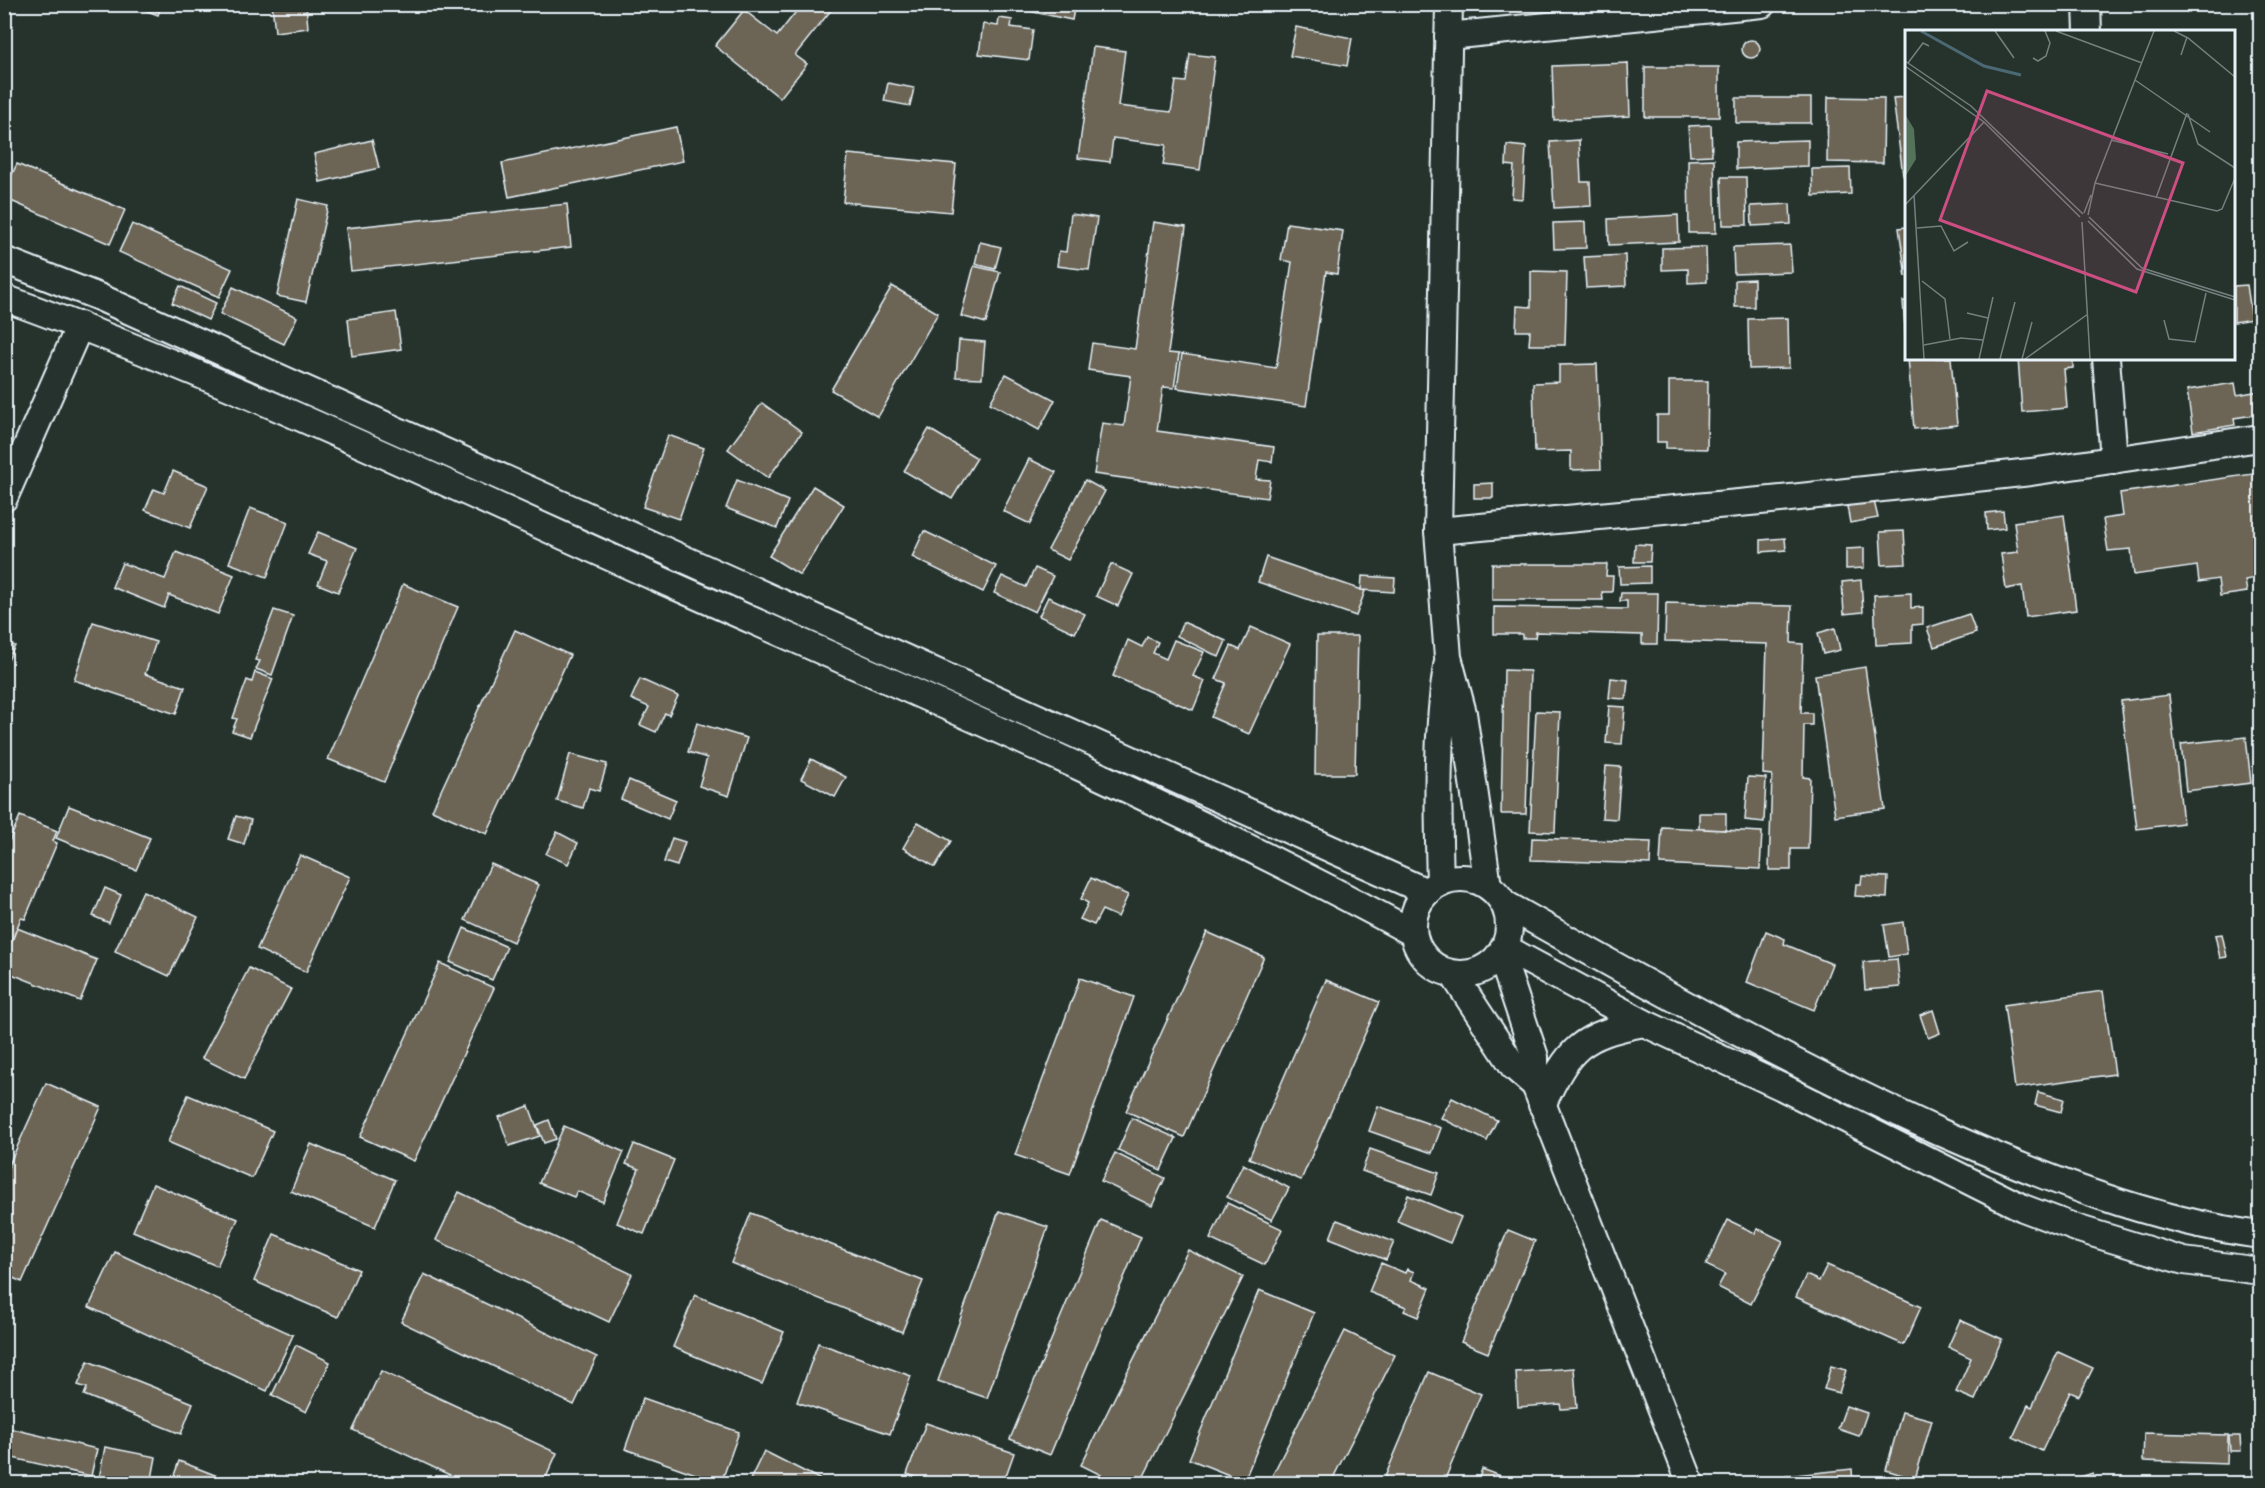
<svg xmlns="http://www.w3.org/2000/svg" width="2265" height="1488" viewBox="0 0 2265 1488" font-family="Itim,sans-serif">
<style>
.building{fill:#6c6555;stroke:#e8f1f8;stroke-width:1.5}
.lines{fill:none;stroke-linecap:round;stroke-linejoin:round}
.minor-casing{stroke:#e8f1f8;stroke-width:30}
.minor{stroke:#26332d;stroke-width:26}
.inset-river{fill:none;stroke:#4b6972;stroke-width:3}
.inset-road{fill:none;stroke:#747f7e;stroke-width:1.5}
.view{fill:#cc4e82;fill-opacity:0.15;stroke:#cc4e82;stroke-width:3}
.inset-edge{fill:none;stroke:#e8f1f8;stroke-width:3}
</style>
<rect width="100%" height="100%" fill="#26332d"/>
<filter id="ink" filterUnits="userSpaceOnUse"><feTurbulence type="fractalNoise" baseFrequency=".0167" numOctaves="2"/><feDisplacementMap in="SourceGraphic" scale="12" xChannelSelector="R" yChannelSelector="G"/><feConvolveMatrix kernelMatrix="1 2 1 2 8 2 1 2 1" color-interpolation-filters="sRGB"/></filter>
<g filter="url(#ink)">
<g class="building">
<polygon points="129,4 162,4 158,15"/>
<polygon points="272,4 306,4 308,28 275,32"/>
<polygon points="802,4 836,4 795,55 807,64 780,98 715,46 744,10 777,36"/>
<polygon points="1020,4 1075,4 1072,20 1019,9"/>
<polygon points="999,18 1012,20 1011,27 1033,30 1029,60 979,54 983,24 998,26"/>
<polygon points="1296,27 1352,38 1347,66 1290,56"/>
<circle cx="1751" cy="49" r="9"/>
<polygon points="1093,47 1125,51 1118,106 1171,112 1176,81 1186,82 1190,54 1215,57 1200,170 1163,165 1166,145 1113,138 1110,162 1078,158"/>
<polygon points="1628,63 1630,116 1554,120 1552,66"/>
<rect x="1645" y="67" width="74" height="50"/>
<polygon points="888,83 914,88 910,106 884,101"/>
<polygon points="1828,97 1884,98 1883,163 1827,162"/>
<polygon points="1906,97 1906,175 1903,175 1893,98"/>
<rect x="1736" y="98" width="75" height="25"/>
<polygon points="1711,125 1712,155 1690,156 1688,126"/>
<polygon points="676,127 683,161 509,197 502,163"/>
<polygon points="372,140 379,168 320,182 314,154"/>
<polygon points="1579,140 1581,182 1590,182 1591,206 1554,208 1550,142"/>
<polygon points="1808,140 1808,166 1736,169 1736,142"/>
<polygon points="1507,145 1526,147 1523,199 1512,198 1514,166 1506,165"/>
<polygon points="848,154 956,164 951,212 843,202"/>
<polygon points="1714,159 1716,233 1689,233 1688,160"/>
<polygon points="17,164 125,210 110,244 4,198 4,191"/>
<polygon points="1850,168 1851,194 1813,196 1812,169"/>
<polygon points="1721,177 1746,177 1747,225 1723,225"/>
<polygon points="298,199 328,206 306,302 277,296"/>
<polygon points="567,204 571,247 351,271 346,228"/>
<polygon points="1790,204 1791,224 1752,226 1751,206"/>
<polygon points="1071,214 1097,218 1089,270 1057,266 1059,251 1066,252"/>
<polygon points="1678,215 1679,242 1609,245 1608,219"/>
<polygon points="1153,222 1186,227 1168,353 1179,354 1174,388 1163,387 1157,431 1274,447 1272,462 1259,460 1256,479 1270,480 1267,498 1094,474 1102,423 1124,426 1131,376 1088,370 1092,343 1135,349"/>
<polygon points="1585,222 1586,248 1554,249 1553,223"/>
<polygon points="1287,223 1343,231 1337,274 1326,272 1306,406 1177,388 1182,354 1276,368 1292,262 1281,260"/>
<polygon points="132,224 232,269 219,297 119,252"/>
<polygon points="1906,227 1906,277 1899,228"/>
<polygon points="980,242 1001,247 995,269 975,264"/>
<polygon points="1790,245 1792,272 1734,274 1733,247"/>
<polygon points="1706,247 1707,282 1688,283 1688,269 1662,270 1662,248"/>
<polygon points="1625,255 1626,286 1586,288 1584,257"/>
<polygon points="974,266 1000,272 986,323 961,316"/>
<polygon points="1531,271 1567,272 1565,345 1529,345 1530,331 1516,331 1517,306 1531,307"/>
<polygon points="1754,279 1754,307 1735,307 1735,280"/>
<polygon points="2247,285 2252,319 2234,322 2234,286"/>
<polygon points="180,286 216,303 208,320 172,303"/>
<polygon points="892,286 938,313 878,417 831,390"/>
<polygon points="233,287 297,317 284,344 220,314"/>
<polygon points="1903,301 1906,301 1906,342"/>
<polygon points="396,312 401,349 352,356 348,319"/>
<polygon points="1788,318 1789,368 1749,369 1748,319"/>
<polygon points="959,340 985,342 982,378 956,377"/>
<polygon points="1908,358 1951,358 1957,425 1914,429"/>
<polygon points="2018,358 2073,358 2073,368 2064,369 2067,408 2022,412"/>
<polygon points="1597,364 1601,469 1571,470 1571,451 1535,452 1533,383 1559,382 1559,365"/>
<polygon points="1006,374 1055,400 1039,430 990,403"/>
<polygon points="1669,381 1708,381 1707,449 1666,448 1666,442 1657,442 1657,415 1669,415"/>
<polygon points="2235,383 2237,395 2260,391 2260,414 2234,418 2235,425 2193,432 2187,390"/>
<polygon points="762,403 802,432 768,478 728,449"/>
<polygon points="929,429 977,458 952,499 904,471"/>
<polygon points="668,435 704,448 679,519 643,507"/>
<polygon points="1029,459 1056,472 1030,524 1003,511"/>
<polygon points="173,471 208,486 190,528 145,510 154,489 164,493"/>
<polygon points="2260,473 2260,577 2245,580 2247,592 2220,596 2218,579 2199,582 2197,566 2134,575 2131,549 2108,551 2103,519 2123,516 2120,493"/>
<polygon points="737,480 788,501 777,528 726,508"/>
<polygon points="1085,480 1105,491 1068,560 1048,550"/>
<polygon points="1493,483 1493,498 1474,498 1474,484"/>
<polygon points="813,486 844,505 800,575 769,556"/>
<polygon points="1874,501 1878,518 1850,523 1847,506"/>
<polygon points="250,508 288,522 267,577 229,563"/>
<polygon points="2003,511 2005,528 1987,530 1986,513"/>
<polygon points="2064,515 2076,610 2026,617 2022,586 2006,589 2001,554 2018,552 2014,522"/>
<polygon points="924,531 996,566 983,592 912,557"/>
<polygon points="1904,531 1906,564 1882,565 1880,532"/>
<polygon points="318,532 357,548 338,592 318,584 327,561 308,554"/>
<polygon points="1785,538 1786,550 1761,552 1761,540"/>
<polygon points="1635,544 1651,545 1650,562 1634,562"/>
<polygon points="1864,548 1864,568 1846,569 1846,549"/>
<polygon points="176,552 234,575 218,614 169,595 164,608 112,587 122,563 165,579"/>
<polygon points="1266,557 1365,591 1356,616 1258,582"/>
<polygon points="1111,564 1133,574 1118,606 1096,596"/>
<polygon points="1492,564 1607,564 1606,576 1613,576 1612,592 1602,592 1603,600 1492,600"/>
<polygon points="1650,566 1650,583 1620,584 1619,567"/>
<polygon points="1035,568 1053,576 1035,612 994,593 1002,576 1026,587"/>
<polygon points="1362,576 1395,578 1394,592 1361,590"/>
<polygon points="1861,580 1863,612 1844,614 1842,582"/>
<polygon points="403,584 458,607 384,782 328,759"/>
<polygon points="1621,593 1658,593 1657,644 1642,644 1642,635 1536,632 1535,638 1522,638 1522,634 1494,634 1494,607 1627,609 1627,601 1620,601"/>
<polygon points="1911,593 1911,608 1923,607 1923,624 1912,625 1912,643 1876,645 1874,595"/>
<polygon points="1048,597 1085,614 1075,633 1039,616"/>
<polygon points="1666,603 1792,606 1791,643 1803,644 1801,713 1812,713 1812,725 1804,725 1803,777 1810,778 1808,849 1791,849 1791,870 1769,870 1772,775 1763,774 1767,644 1665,641"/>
<polygon points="274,610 293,616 272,675 256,669 260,661 255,660"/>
<polygon points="1969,614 1976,633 1934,647 1927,628"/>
<polygon points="93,622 156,642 145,674 185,687 176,714 74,680"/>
<polygon points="1183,622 1226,641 1219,657 1177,636"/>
<polygon points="1251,627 1290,644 1249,734 1211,717 1226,683 1216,679 1231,646 1240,650"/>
<polygon points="1835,628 1840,650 1823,654 1818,633"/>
<polygon points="515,630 570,655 487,834 432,810"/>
<polygon points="1317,636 1358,636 1355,774 1315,774"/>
<polygon points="1147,637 1158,642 1153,653 1166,659 1174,640 1204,652 1193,676 1205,681 1193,710 1113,676 1128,640 1142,647"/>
<polygon points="4,642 15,646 4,668"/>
<polygon points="1865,667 1885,809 1835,816 1815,675"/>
<polygon points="1504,670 1530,671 1526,814 1501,814"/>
<polygon points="255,672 273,679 250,737 232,731 237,719 233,718 247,680 252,682"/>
<polygon points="1611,678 1628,680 1626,699 1609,698"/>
<polygon points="640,679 678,696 669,715 665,713 656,732 640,725 649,707 631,699"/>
<polygon points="2169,695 2183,823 2137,829 2121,701"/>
<polygon points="1609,706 1625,707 1622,744 1606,743"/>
<polygon points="1536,711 1560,712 1555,832 1530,831"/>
<polygon points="697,723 747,738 729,796 699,786 707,758 688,752"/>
<polygon points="2246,737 2251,783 2186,791 2181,744"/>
<polygon points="570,754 607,764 599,791 589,788 583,808 557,801"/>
<polygon points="811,759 846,777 835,797 801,779"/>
<polygon points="1606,766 1621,767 1617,819 1602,818"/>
<polygon points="1748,777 1766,778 1764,822 1745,820"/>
<polygon points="629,780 676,800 668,819 621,799"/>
<polygon points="69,806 150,838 136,870 56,838"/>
<polygon points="1699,813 1726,813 1726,830 1699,829"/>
<polygon points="20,816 57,831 53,841 57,843 25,919 21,918 11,943 4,940 4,853"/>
<polygon points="236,816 251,820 244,844 228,839"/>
<polygon points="918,822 951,841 935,867 903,848"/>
<polygon points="1662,827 1762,832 1760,869 1660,864"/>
<polygon points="557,832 578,843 568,864 546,854"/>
<polygon points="672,838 685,842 677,866 664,862"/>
<polygon points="1532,838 1651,842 1650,864 1531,860"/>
<polygon points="300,855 350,877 306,972 257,949"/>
<polygon points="491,864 539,885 513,942 465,920"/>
<polygon points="1862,876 1888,877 1887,898 1855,896 1856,884 1861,884"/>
<polygon points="1091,878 1128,895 1118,917 1102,910 1094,925 1080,919 1088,903 1081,899"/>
<polygon points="105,888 121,895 109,923 93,916"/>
<polygon points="143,891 198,917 169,976 115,951"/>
<polygon points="1903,922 1907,954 1889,957 1884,925"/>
<polygon points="17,928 97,960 80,1001 4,971 4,944 10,946"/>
<polygon points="464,928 507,947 492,980 450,962"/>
<polygon points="1766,931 1785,939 1784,944 1832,964 1814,1010 1747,982"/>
<polygon points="1207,932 1264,957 1184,1137 1126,1111"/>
<polygon points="2222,934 2227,957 2220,958 2215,935"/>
<polygon points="1897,959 1900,987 1865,990 1863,962"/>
<polygon points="440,963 494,988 414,1161 360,1137"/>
<polygon points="249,968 291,989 244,1079 202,1058"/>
<polygon points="1080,978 1134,997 1070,1174 1015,1155"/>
<polygon points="1326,980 1379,1002 1301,1180 1249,1158"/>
<polygon points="2103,991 2115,1074 2015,1088 2004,1005"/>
<polygon points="1933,1010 1940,1033 1928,1038 1920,1015"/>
<polygon points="46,1083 101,1107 22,1282 4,1274 4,1176"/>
<polygon points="2038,1092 2064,1099 2061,1112 2035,1105"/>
<polygon points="188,1095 273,1131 252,1178 168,1142"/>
<polygon points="1452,1098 1497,1120 1487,1141 1441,1118"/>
<polygon points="529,1106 540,1136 509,1146 499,1117"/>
<polygon points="1378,1106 1441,1128 1432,1153 1369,1131"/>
<polygon points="1132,1118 1176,1138 1161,1170 1118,1150"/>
<polygon points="549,1120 556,1139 544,1143 537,1125"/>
<polygon points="564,1126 624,1152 603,1202 577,1191 574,1197 539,1183"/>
<polygon points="311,1144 395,1180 375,1227 291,1191"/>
<polygon points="634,1144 674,1160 644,1234 617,1223 639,1169 626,1164"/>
<polygon points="1370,1149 1439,1173 1431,1195 1362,1171"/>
<polygon points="1115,1153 1165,1178 1152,1206 1101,1181"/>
<polygon points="1243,1164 1289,1188 1272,1220 1227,1197"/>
<polygon points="153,1184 238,1219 217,1266 133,1231"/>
<polygon points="459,1192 632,1274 609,1322 436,1240"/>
<polygon points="1408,1195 1461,1217 1450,1243 1397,1221"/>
<polygon points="1227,1203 1282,1229 1265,1265 1210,1239"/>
<polygon points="999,1211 1048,1227 987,1398 938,1381"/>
<polygon points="751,1213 923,1281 902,1332 731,1263"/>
<polygon points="1101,1220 1141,1237 1050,1455 1010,1439"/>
<polygon points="1337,1220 1394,1242 1386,1260 1330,1238"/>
<polygon points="1728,1220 1755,1233 1757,1228 1783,1241 1751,1304 1718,1287 1725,1274 1706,1265"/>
<polygon points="1508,1230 1535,1241 1488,1353 1461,1342"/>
<polygon points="274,1234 359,1270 338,1317 254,1281"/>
<polygon points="1188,1250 1243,1277 1140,1484 1119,1484 1081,1465"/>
<polygon points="115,1252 293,1335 267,1391 89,1307"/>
<polygon points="1381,1263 1405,1273 1407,1269 1414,1272 1411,1280 1430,1288 1418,1317 1404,1311 1406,1307 1369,1292"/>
<polygon points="1827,1265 1921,1307 1904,1345 1796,1297 1806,1275 1819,1281"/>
<polygon points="424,1274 597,1357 574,1405 401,1322"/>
<polygon points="1259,1290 1314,1313 1244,1481 1189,1459"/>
<polygon points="695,1295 784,1332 762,1384 673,1347"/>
<polygon points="1960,1320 2002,1339 1975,1400 1956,1392 1971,1358 1948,1347"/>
<polygon points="1345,1331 1395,1355 1330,1484 1268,1484"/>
<polygon points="818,1343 911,1376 890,1434 797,1402"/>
<polygon points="296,1345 330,1362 306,1412 272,1395"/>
<polygon points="2058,1352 2093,1368 2079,1396 2070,1392 2042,1451 2013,1437 2028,1405 2032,1407"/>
<polygon points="88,1361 193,1403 181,1434 84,1395 87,1388 78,1385"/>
<polygon points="1831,1366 1846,1370 1839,1393 1824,1389"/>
<polygon points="1574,1368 1577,1408 1561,1409 1560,1404 1518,1407 1516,1372"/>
<polygon points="381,1371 557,1453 543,1484 469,1484 353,1430"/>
<polygon points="1429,1372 1481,1394 1443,1484 1382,1484"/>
<polygon points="643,1398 739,1432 721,1483 625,1449"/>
<polygon points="1846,1406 1867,1413 1859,1436 1838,1429"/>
<polygon points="1902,1412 1932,1420 1915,1479 1886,1470"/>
<polygon points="926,1423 1014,1453 1003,1484 934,1484 907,1474"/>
<polygon points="4,1427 97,1449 91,1476 4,1456"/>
<polygon points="2144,1433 2228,1435 2227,1464 2143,1461"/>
<polygon points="2229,1436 2240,1436 2241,1451 2230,1451"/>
<polygon points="105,1447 156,1457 151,1484 98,1484"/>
<polygon points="764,1451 829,1484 748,1484"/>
<polygon points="179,1461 238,1484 171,1484"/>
<polygon points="1482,1469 1517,1482 1517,1484 1477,1484"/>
<polygon points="1852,1469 1853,1484 1787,1484 1786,1476"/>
<polygon points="2093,1473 2097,1484 2063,1484 2062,1483"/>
<polygon points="1642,1475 1644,1484 1611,1484"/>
<polygon points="1595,1477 1597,1484 1571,1484"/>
</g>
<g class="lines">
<defs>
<g id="minor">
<polyline points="1449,4 1438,531 1448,657 1463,713 1488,886"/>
<polyline points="2087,4 2088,32"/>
<polyline points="1448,36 1762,4"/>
<polyline points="4,260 99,297 1427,892"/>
<path d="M4 298C229 379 444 483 661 580 914 692 1170 801 1413 933"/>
<polyline points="2106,358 2114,460"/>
<polyline points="4,498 80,325"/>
<polyline points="1438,531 1771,500 2031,472 2260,438"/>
<circle cx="1461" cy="926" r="48"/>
<path d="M1440 883C1438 810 1436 739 1447 666"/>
<path d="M1505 904C1648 985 1792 1065 1942 1133 2045 1178 2149 1220 2260 1235"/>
<polyline points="1505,948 1644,1023 1782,1087 2023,1208 2079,1229 2184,1261 2260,1271"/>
<polyline points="1501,955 1535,1057 1535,1085 1691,1484"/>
<polyline points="1453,974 1514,1067 1535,1085"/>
<path d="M1542 1105C1569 1048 1580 1035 1644 1023"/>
</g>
</defs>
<use href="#minor" class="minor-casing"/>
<use href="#minor" class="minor"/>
</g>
</g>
<g transform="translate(1905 30)">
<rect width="330" height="330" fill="#26332d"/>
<path d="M0 84 9 99 11 129 0 147Z" fill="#54725a"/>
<path class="inset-river" d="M16 1 79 36 116 45"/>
<path class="inset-road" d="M90 1 109 28M151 1 237 33M269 1 283 8 330 47M276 25 282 7M128 28 133 31 141 26 145 13 140 1M0 31 66 76 178 184M3 33 18 13 24 16M0 36 79 92 175 187M230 50 305 102M283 84 293 114 330 138M206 110 263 124M190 153 312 181 317 179 330 148M9 165 19 329M251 168 282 83M0 175 79 92M179 183 186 165M183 185 190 153 249 1M184 187 237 238 330 267M183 191 232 239 330 270M177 192 185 329M12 198 36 196 49 221 63 212M17 251 40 269 45 309M62 283 83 288M259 290 264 309 290 312 301 263M19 315 56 308 78 310M74 329 88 267M95 329 110 272M117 329 127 292M120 329 183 284"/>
<path class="view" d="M82 61 278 133 231 262 35 190Z"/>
<rect width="330" height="330" class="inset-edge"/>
</g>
<rect width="2265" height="1488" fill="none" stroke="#26332d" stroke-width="24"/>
<rect x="12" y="12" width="2241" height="1464" fill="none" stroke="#e8f1f8" stroke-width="2" filter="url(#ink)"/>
</svg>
